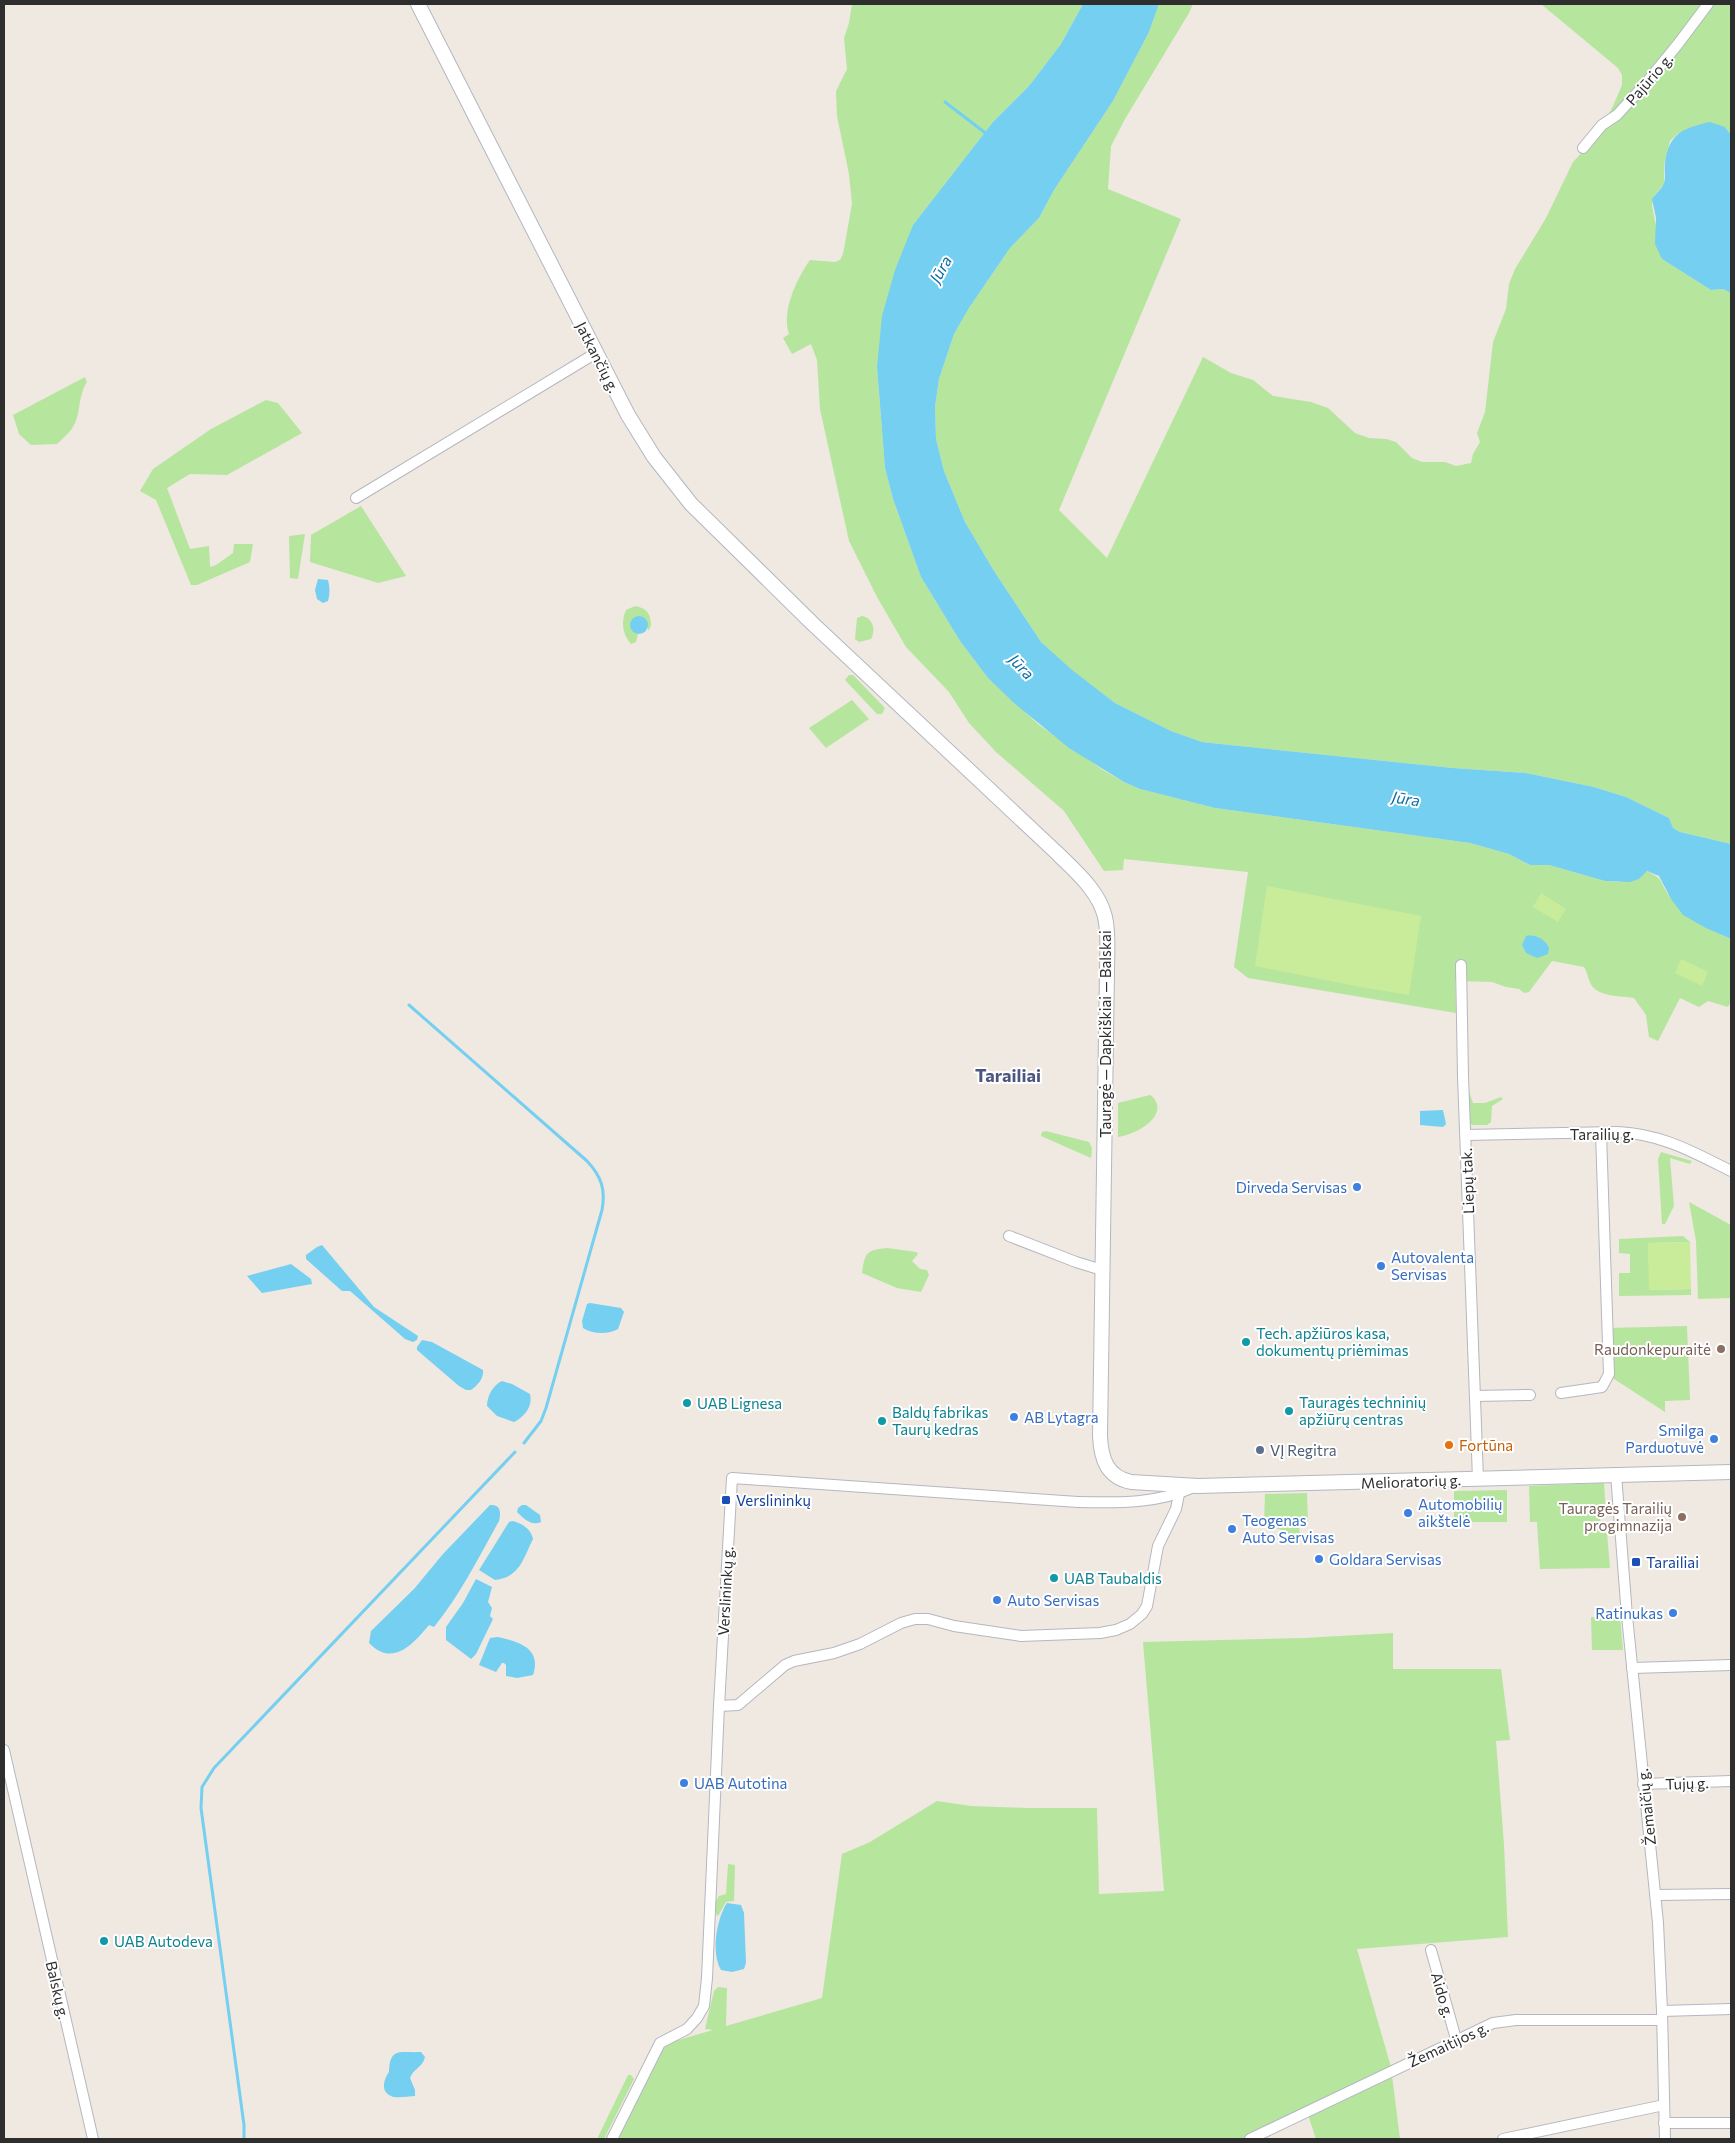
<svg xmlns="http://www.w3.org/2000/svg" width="1735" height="2143" viewBox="0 0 1735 2143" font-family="Commissioner,sans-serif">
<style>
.green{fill:#b6e59e}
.pitch{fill:#c9ec9a}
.water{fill:#75cff0}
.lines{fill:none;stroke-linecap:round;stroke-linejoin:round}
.stream{stroke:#75cff0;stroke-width:3}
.street-casing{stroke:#b4b7c1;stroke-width:12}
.secondary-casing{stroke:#b4b7c1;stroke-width:16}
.street{stroke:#fff;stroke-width:10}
.secondary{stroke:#fff;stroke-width:14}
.shop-dot{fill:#3f7fe0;stroke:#fff;stroke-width:2}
.culture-dot{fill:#0f9aa8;stroke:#fff;stroke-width:2}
.education-dot{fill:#8d6e63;stroke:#fff;stroke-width:2}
.food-dot{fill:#e8710a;stroke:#fff;stroke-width:2}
.service-dot{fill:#5c6f8a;stroke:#fff;stroke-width:2}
.transit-dot{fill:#1a4fb4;stroke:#fff;stroke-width:2}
.labels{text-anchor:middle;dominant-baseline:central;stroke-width:4;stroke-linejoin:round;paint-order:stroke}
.street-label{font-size:15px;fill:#2e2e2e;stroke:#fff}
.shop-label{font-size:15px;fill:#366cbe;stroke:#fff;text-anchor:start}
.culture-label{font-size:15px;fill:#0d838f;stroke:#fff;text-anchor:start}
.education-label{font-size:15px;fill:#785e54;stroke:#fff;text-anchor:end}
.food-label{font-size:15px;fill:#c56008;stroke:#fff;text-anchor:start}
.service-label{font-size:15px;fill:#4e5e75;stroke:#fff;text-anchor:start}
.transit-label{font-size:15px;fill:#164399;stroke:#fff;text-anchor:start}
.water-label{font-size:16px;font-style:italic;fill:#0d6fa3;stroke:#fff}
.quarter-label{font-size:18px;font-weight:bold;fill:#4d5680;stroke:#fff}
</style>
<rect width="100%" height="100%" fill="#efe9e1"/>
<g class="green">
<path d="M852 4H1083L1061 44 1029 86 993 122 913 225 877 367 885 468 893 499 921 577 960 641 988 678 1039 725 1103 770 1124 782 1140 789 1215 808 1470 843 1509 854 1530 865H1549L1605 881 1619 882 1639 879 1646 871C1666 879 1659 884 1671 898 1685 917 1710 930 1731 939V1001L1728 1007 1708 1001 1699 1007 1680 998 1658 1041 1649 1037 1646 1015 1634 998C1622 996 1600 997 1592 986 1588 980 1588 973 1584 967L1552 961 1529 992 1524 993 1519 989 1506 987 1492 982 1455 981 1456 1013 1248 978 1234 967 1248 872 1124 859 1123 870 1104 871 1064 811 996 752 969 723 949 692 906 647 877 597 849 541 820 409 817 360 811 344 792 354 783 338 789 334C781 312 797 278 810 260L835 262 840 260 843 254 852 204 849 174 837 116 836 91 847 69 844 38 849 23Z"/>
<polygon points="1159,4 1193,4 1189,13 1125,119 1111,146 1108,189 1181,219 1059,510 1107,558 1203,357 1231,373 1253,380 1273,396 1311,402 1328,408 1355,433 1369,438 1386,439 1396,442 1412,458 1422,462 1445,462 1456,466 1471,463 1473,454 1480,442 1477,433 1485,412 1493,342 1506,309 1509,284 1515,269 1546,218 1573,162 1596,138 1613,106 1622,85 1622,75 1618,68 1541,4 1706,4 1713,6 1716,4 1731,4 1731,135 1725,127 1697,125 1677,134 1670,141 1664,165 1664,184 1654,196 1652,205 1662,259 1711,290 1723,289 1731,293 1731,844 1680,832 1673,828 1669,818 1626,797 1594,787 1526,773 1453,768 1230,745 1202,742 1171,731 1115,703 1072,671 1041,642 994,571 965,522 944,471 936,439 935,407 939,379 954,334 969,308 1010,248 1039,218 1054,190 1113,101 1149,32"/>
<path d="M85 377 87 382C77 396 82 416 71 430 67 435 62 439 57 444L31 445 19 434 13 415Z"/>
<polygon points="266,400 278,403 302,433 227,475 190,474 167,488 190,549 209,546 210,567 216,565 233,553 234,544 253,544 250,562 197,585 191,585 156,500 140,491 153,469 211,429"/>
<polygon points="361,506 406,576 378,583 310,562 311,535"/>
<polygon points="305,534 298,579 290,578 289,536"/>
<path d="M635 606C647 608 651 614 651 626L648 631 647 623 632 630 638 634 636 642 631 644C622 634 621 621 626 610Z"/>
<path d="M862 616C873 618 876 630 871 639L859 642 855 639 857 618Z"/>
<polygon points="849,675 853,675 885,708 882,714 877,714 845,680"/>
<polygon points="852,700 869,719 826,748 809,728"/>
<polygon points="1468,1089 1473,1103 1485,1103 1501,1097 1503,1099 1492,1106 1491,1122 1487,1125 1472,1125 1469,1122"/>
<path d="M1150 1095C1154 1097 1155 1100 1157 1104 1161 1122 1132 1135 1118 1137V1103Z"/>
<polygon points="1046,1131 1089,1142 1092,1148 1091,1158 1041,1136 1042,1132"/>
<polygon points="1661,1152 1692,1161 1690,1164 1670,1158 1674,1206 1665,1224 1662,1224 1658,1159"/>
<polygon points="1689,1202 1731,1225 1731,1298 1698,1299 1696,1241"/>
<polygon points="1683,1236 1690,1242 1648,1243 1650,1290 1691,1289 1691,1295 1619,1296 1619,1273 1630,1273 1630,1254 1619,1253 1619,1239"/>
<path d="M887 1248 916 1252 918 1254 912 1261 920 1269 927 1270 929 1275 921 1292 897 1288 862 1273C865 1253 866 1250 887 1248Z"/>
<polygon points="1687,1326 1690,1400 1665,1401 1665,1412 1611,1377 1610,1328"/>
<polygon points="1604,1483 1606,1515 1600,1519 1601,1530 1607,1532 1610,1568 1540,1569 1537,1522 1530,1522 1529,1486"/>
<polygon points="1507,1490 1507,1522 1454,1522 1454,1491"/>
<polygon points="1307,1493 1308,1522 1299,1523 1300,1541 1293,1541 1282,1530 1264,1525 1265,1494"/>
<polygon points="1620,1616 1623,1650 1592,1650 1591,1617"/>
<polygon points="1393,1633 1393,1669 1501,1669 1510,1740 1496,1741 1504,1844 1508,1937 1357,1949 1391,2067 1400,2139 1316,2139 1307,2112 1250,2139 617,2139 660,2052 668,2043 713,2030 705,2029 714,1991 718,1987 727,1988 726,2026 822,1998 842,1854 870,1842 937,1801 971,1806 1027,1808 1097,1808 1099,1894 1164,1891 1143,1642 1304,1638"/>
<polygon points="728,1864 735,1865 734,1901 726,1902 718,1916 716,1914 716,1901 719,1896 726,1894"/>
<polygon points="628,2075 631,2075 634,2079 604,2139 597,2139"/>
</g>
<g class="pitch">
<polygon points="1267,886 1421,916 1409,995 1360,987 1255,966"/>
<polygon points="1541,893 1566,909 1558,922 1533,907"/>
<polygon points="1681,959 1708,972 1702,986 1675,973"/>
<polygon points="1690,1242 1691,1289 1649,1290 1648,1243"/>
</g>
<g class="water">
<polygon points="1083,4 1159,4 1149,32 1113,101 1054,190 1039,218 1010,248 969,308 954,334 939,379 935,407 936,439 944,471 965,522 994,571 1041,642 1072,670 1115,703 1171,731 1202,742 1230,745 1453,768 1526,773 1594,787 1626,797 1669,818 1673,828 1680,832 1731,844 1731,939 1706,928 1683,915 1671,899 1659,876 1647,871 1639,879 1630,882 1605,881 1549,865 1530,865 1509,854 1470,843 1215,808 1140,789 1124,782 1069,748 1014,703 988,678 960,641 921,577 893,499 885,468 877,367 882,316 895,270 913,225 993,122 1029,86 1061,44"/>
<path d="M1710 122 1725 127 1731 135V293L1723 289 1711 290 1662 259 1655 244 1656 218 1652 199C1656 193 1662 189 1664 183 1666 177 1664 169 1665 163 1669 133 1683 128 1710 122Z"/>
<path d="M318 579 328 580C330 587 330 594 328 601L323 603 317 599 315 590Z"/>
<circle cx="639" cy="625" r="9"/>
<path d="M1526 936C1535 934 1545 939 1549 948L1548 954 1537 958 1526 953 1522 945Z"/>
<polygon points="1443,1110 1446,1124 1443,1127 1420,1125 1420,1111"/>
<polygon points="322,1245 374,1307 418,1336 417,1340 413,1342 405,1339 357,1297 350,1291 342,1291 306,1259 306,1255 317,1247"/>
<polygon points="291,1264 311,1279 312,1284 262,1293 247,1276"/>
<path d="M590 1303 621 1308 624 1312 618 1329C608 1335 592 1334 583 1328L582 1321 587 1304Z"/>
<path d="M422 1340 432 1342 483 1370C484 1378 478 1385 471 1390H466L459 1386 417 1350V1347Z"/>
<path d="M502 1381 512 1384 530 1394C533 1407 524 1417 514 1422L497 1416 487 1406C487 1396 493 1385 502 1381Z"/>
<path d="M490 1505C501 1504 501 1512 499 1521 479 1557 460 1595 434 1627L429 1625C414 1643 393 1668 369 1643L371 1631 414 1589 443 1554Z"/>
<path d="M522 1505H526L540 1515 541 1522C531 1526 524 1519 517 1512L518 1508Z"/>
<path d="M512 1521C522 1523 531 1529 533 1539 523 1559 520 1577 495 1580L479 1570 509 1522Z"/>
<polygon points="476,1579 492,1587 488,1602 492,1608 490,1616 493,1619 476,1654 471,1659 446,1640 446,1627 463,1603"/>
<path d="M498 1637C519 1642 542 1648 533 1675L517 1678 506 1676V1665L504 1663H502L496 1672 479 1665 490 1638Z"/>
<path d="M727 1903 741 1905 744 1913 746 1963 744 1969 732 1972 721 1970C711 1953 716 1920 727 1903Z"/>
<path d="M421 2052 425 2057C423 2067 413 2069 410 2078L415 2090V2096C408 2096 397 2099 391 2096 380 2091 384 2079 389 2072 390 2047 399 2053 421 2052Z"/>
</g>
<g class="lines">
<g class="stream">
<polyline points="945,102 988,135"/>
<path d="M409 1005 587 1161C601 1176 606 1189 602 1210L546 1408 541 1421 524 1443"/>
<polyline points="244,2139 244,2125 201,1808 202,1787 214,1768 515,1452"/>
</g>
<defs>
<g id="street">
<polyline points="1583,148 1602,125 1617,115 1647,82 1678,44 1708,4"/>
<polyline points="356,498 596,353"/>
<polyline points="1461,965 1463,1076 1478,1479"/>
<path d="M1466 1135 1618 1132C1662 1134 1693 1152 1731 1171"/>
<polyline points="1009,1236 1076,1262 1102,1270"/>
<polyline points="1561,1393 1602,1387 1609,1374 1601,1133"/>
<polyline points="1475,1396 1530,1395"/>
<polyline points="1616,1474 1627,1616 1658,1923 1662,2011 1665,2139"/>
<polyline points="1632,1668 1731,1665"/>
<polyline points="719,1706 738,1705 785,1665 794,1661 834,1653 860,1644 901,1623 915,1619 928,1619 954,1626 1021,1636 1100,1633 1116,1630 1130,1624 1142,1614 1147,1606 1158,1546 1176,1509 1179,1494"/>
<polyline points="4,1750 93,2139"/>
<polyline points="1643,1784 1731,1781"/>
<polyline points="1656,1895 1731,1894"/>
<polyline points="1431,1950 1456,2039"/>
<polyline points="1662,2011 1731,2009"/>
<polyline points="1664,2123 1731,2123"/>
<path d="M612 2139 660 2043 687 2029 697 2018 704 2006 707 1978 719 1706 732 1478 1078 1502C1119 1503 1158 1504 1196 1486"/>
<polyline points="1250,2139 1493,2023 1516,2020 1662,2020"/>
<polyline points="1503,2139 1664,2105"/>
</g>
<path id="secondary" d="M418 4 628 415 654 457 691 504 813 624 1057 853C1076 872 1099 891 1105 917 1109 934 1107 954 1107 971L1100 1436C1101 1459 1107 1477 1131 1482L1198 1486 1731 1472"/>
</defs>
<use href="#street" class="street-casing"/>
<use href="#secondary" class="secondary-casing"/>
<use href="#street" class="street"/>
<use href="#secondary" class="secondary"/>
</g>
<g class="shop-dot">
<circle cx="1357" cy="1187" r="5"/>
<circle cx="1381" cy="1266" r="5"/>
<circle cx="1014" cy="1417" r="5"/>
<circle cx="1714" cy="1439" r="5"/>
<circle cx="1408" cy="1513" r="5"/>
<circle cx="1232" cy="1529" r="5"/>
<circle cx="1319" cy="1559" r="5"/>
<circle cx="997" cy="1600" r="5"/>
<circle cx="1673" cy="1613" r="5"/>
<circle cx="684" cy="1783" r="5"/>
</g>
<g class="culture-dot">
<circle cx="1246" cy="1342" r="5"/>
<circle cx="687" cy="1403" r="5"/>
<circle cx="1289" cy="1411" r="5"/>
<circle cx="882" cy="1421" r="5"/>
<circle cx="1054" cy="1578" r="5"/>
<circle cx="104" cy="1941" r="5"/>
</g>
<g class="education-dot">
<circle cx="1721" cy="1349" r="5"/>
<circle cx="1682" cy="1517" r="5"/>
</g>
<circle class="food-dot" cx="1449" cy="1445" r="5"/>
<circle class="service-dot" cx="1260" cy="1450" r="5"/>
<g class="transit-dot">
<rect x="721" y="1495" width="10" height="10" rx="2.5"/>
<rect x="1631" y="1557" width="10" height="10" rx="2.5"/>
</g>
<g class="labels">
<g class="street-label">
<text transform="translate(1649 79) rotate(-49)">Pajūrio g.</text>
<text transform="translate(598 357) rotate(63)">Jatkančių g.</text>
<text transform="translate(1105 1034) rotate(-90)">Tauragė — Dapkiškiai — Balskai</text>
<text x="1602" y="1134">Tarailių g.</text>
<text transform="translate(1467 1181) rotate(-92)">Liepų tak.</text>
<text transform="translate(1411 1481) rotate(-2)">Melioratorių g.</text>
<text transform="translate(725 1591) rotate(-87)">Verslininkų g.</text>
<text transform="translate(1687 1783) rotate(-2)">Tujų g.</text>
<text transform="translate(1646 1807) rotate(-96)">Žemaičių g.</text>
<text transform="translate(58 1990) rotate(77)">Balskų g.</text>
<text transform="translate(1443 1995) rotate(74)">Aido g.</text>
<text transform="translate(1448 2044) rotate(-25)">Žemaitijos g.</text>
</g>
<g class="shop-label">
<text x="1347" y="1187" text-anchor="end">Dirveda Servisas</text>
<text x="1391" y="1257">Autovalenta<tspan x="1391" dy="17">Servisas</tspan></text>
<text x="1024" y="1417">AB Lytagra</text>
<text x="1704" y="1430" text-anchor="end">Smilga<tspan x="1704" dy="17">Parduotuvė</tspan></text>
<text x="1418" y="1504">Automobilių<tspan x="1418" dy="17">aikštelė</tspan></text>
<text x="1242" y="1520">Teogenas<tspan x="1242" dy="17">Auto Servisas</tspan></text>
<text x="1329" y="1559">Goldara Servisas</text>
<text x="1007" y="1600">Auto Servisas</text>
<text x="1663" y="1613" text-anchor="end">Ratinukas</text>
<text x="694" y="1783">UAB Autotina</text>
</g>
<g class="culture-label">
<text x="1256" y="1333">Tech. apžiūros kasa,<tspan x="1256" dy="17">dokumentų priėmimas</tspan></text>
<text x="1299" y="1402">Tauragės techninių<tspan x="1299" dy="17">apžiūrų centras</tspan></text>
<text x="697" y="1403">UAB Lignesa</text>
<text x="892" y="1412">Baldų fabrikas<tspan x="892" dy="17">Taurų kedras</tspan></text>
<text x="1064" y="1578">UAB Taubaldis</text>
<text x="114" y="1941">UAB Autodeva</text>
</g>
<g class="education-label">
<text x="1711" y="1349">Raudonkepuraitė</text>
<text x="1672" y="1508">Tauragės Tarailių<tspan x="1672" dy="17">progimnazija</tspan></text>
</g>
<g class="food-label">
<text x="1459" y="1445">Fortūna</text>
</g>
<g class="service-label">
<text x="1270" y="1450">VĮ Regitra</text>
</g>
<g class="transit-label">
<text x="736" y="1500">Verslininkų</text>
<text x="1646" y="1562">Tarailiai</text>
</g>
<g class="water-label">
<text transform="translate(940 269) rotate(-61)">Jūra</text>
<text transform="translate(1022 666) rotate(46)">Jūra</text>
<text transform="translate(1406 798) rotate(9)">Jūra</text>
</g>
<g class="quarter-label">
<text x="1008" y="1075">Tarailiai</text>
</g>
</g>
<rect width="1735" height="2143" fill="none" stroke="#2e2e2e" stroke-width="10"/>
</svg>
